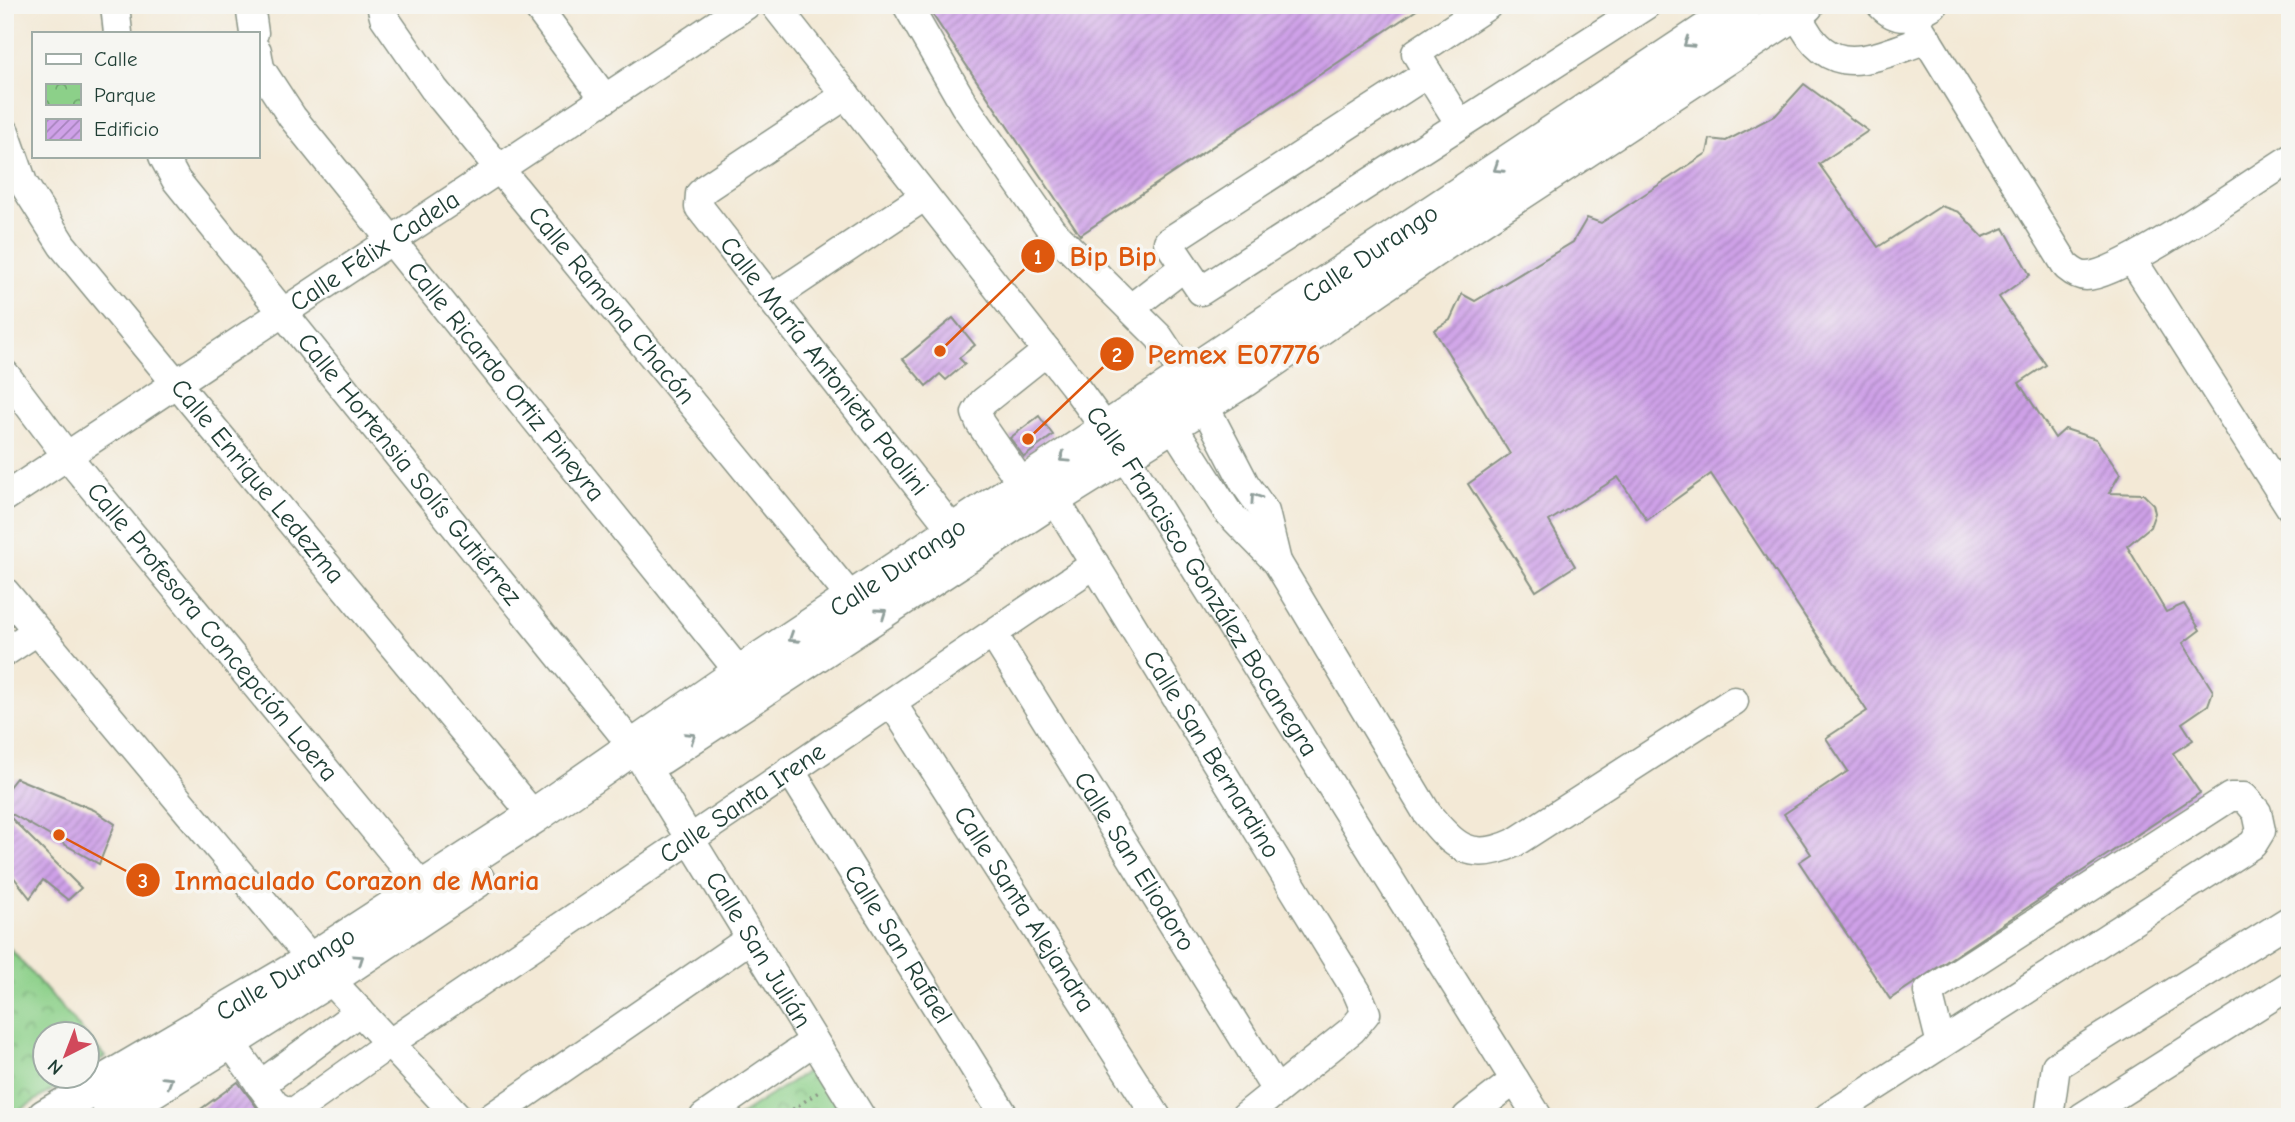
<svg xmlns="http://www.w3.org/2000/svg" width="2295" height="1122" viewBox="0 0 2295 1122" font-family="'Comic Neue',sans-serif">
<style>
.park{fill:url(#park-crowns);stroke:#56865e;stroke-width:2}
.building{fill:url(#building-hatch)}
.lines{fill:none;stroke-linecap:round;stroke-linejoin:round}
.minor-casing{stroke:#899385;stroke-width:31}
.major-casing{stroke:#899385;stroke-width:38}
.path{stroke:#899385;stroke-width:3.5;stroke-dasharray:2 5;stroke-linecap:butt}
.minor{stroke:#fff;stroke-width:28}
.major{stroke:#fff;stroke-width:35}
.oneway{stroke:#8f9e9a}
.labels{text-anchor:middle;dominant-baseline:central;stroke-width:7;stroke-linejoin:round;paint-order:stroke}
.street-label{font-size:26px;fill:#1f3d34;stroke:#f6f6f2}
.leader{fill:none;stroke:#de580e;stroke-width:2.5}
.callout-dot{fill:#de580e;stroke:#f6f6f2;stroke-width:2.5}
.mark-label{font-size:21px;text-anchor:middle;font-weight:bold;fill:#fff}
.callout-label{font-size:28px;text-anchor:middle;font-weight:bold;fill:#de580e;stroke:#f6f6f2;stroke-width:7;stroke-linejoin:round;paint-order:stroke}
</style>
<defs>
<pattern id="park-crowns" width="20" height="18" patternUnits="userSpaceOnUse" patternTransform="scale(1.75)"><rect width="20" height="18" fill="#8cd089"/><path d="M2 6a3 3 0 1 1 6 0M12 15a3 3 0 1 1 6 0" fill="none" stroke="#72aa71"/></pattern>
<pattern id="building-hatch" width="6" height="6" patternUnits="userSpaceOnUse" patternTransform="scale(1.75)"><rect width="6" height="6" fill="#cfa1e8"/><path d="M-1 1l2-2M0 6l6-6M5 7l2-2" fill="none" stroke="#a784bd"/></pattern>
</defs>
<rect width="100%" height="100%" fill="#f6f6f2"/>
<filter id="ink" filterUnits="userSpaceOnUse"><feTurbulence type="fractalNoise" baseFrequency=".0143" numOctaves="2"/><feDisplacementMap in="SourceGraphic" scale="14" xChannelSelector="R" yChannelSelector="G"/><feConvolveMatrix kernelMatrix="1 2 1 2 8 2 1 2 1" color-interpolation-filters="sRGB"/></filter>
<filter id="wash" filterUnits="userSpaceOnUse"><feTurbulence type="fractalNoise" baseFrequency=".00686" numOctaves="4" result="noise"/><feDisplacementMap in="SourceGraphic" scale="28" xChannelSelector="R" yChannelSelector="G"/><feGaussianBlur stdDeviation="1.57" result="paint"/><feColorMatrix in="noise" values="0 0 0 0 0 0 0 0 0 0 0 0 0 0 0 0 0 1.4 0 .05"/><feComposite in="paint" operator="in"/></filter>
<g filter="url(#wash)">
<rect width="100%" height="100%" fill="#f3e9d6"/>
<g class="park">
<polygon points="5,943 85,1034 46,1034 46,1076 73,1077 9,1117 5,1117"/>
<polygon points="88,1037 105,1057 88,1067"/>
<polygon points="814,1067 845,1117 737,1117"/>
</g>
<g id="blocks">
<g class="building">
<polygon points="926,5 1424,5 1080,235"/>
<polygon points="1804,84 1868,131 1819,164 1878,247 1941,206 1959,212 1983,237 2004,228 2030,275 1999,297 2046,365 2019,383 2055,438 2065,429 2096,439 2120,474 2109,493 2143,494 2153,504 2155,513 2150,527 2127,546 2166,612 2184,604 2200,630 2183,643 2213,691 2208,705 2182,723 2193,740 2173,753 2200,793 1890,999 1799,862 1811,854 1784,814 1848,771 1826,738 1867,711 1711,474 1647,520 1618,477 1549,521 1575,566 1536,591 1468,484 1510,454 1434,330 1450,320 1462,294 1475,301 1573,242 1587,218 1601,223 1707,153 1710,139 1726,141 1776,115"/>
<polygon points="953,318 975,345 959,358 965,364 946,380 940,374 926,386 903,359"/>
<polygon points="1039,416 1053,435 1024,457 1010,438"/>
<polygon points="16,778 94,810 115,824 99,864 5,810 5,792"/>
<polygon points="5,812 81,888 68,900 43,880 30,898 5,866"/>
<polygon points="238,1082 264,1117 190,1117"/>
</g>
</g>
</g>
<g filter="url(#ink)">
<use href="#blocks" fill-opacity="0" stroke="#899385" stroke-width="2"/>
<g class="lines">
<defs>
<g id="minor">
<polyline points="115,5 118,33"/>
<polyline points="250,5 254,33"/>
<path id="s1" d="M381 5 384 17 434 89 852 599"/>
<polyline points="536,5 605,99"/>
<path id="s2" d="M775 5 1073 384 1124 454 1538 1117"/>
<polyline points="907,5 965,106 1052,231 1159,337 1204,405 1245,484 1265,512 1277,562"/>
<polyline points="1488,5 1416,53 1428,73 1168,242 1201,291 1646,5"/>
<path d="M1794 5C1823 84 1866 61 1927 39"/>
<path d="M1881 5C1899 24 1913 17 1933 5"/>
<path d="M1913 17 2067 267C2073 272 2079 276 2086 276 2121 276 2253 182 2290 159"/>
<path id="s3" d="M257 51 260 68 292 117 740 673"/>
<polyline points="1428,73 1460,124"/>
<path id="s4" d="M846 95 706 188 700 194 699 207 954 532"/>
<path id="s5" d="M5 132 23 183 62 245 534 816"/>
<path id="s6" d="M163 156 176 180 634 748 861 1117"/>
<polyline points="2132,259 2290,507"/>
<polyline points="771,299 925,196"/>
<polyline points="1131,308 1184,267"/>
<path id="s7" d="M5 374 67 456 422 887"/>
<path d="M1162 409 1227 511 1277 562 1427 813C1453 846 1471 863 1514 843L1734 701"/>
<polyline points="1023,485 980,423 976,413 983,402 1047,351"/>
<path id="s8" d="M5 497 746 5"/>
<path id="s9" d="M1054 498 1357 992 1366 1013 1352 1030 1244 1117"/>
<polyline points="5,592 312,960 458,1117"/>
<path id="s10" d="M993 634 1276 1090"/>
<polyline points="5,652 37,631"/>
<path id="s11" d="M892 703 1157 1117"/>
<path id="s12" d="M790 770 1005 1117"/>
<path id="s13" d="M230 1042 275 1105 291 1114 390 1043 1095 564"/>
<polyline points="260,1085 360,1011"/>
<polyline points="492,1117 751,938"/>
<polyline points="704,1117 814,1041"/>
<polyline points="1467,1117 1515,1080"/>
<polyline points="1828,1117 2253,844 2261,831 2257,812 2244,797 2230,797 1928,992 1941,1044"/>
<polyline points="2049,1117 2056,1066 2290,920"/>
<polyline points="2082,1117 2290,985"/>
</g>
<g id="major">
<polyline points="660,757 1054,498 1243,380 1434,249 1806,5"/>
<path id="s14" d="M45 1117 312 960 534 816 740 673 1745 5"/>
<polyline points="109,1117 329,979 477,880"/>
</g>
</defs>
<use href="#minor" class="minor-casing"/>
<use href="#major" class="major-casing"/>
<polyline class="path" points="781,1117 820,1091"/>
<use href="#minor" class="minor"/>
<use href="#major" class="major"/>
</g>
<defs><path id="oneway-chevron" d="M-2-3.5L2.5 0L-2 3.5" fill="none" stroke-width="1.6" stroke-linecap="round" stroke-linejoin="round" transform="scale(1.75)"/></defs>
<g class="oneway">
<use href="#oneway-chevron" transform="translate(1688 43) rotate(147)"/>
<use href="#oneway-chevron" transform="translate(1498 168) rotate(147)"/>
<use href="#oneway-chevron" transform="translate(1064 458) rotate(146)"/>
<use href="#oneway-chevron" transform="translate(1255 498) rotate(-124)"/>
<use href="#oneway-chevron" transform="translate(882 613) rotate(-35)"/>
<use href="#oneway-chevron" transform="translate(793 638) rotate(147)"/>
<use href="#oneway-chevron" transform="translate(691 737) rotate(-33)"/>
<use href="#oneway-chevron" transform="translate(359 959) rotate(-34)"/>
<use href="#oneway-chevron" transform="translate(168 1081) rotate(-31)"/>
</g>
</g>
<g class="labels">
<g class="street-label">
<text stroke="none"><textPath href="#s8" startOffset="444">Calle Félix Cadela</textPath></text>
<text stroke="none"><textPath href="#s14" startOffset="1582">Calle Durango</textPath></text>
<text stroke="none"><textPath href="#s1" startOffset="380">Calle Ramona Chacón</textPath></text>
<text stroke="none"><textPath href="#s4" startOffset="392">Calle María Antonieta Paolini</textPath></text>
<text stroke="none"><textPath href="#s3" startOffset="416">Calle Ricardo Ortiz Pineyra</textPath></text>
<text stroke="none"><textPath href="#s6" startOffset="399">Calle Hortensia Solís Gutiérrez</textPath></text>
<text stroke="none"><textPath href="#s5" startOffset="434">Calle Enrique Ledezma</textPath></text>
<text stroke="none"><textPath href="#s14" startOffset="1015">Calle Durango</textPath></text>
<text stroke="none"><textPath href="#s2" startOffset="718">Calle Francisco González Bocanegra</textPath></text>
<text stroke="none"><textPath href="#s7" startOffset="331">Calle Profesora Concepción Loera</textPath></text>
<text stroke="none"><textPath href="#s9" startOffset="301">Calle San Bernardino</textPath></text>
<text stroke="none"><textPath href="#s13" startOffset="644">Calle Santa Irene</textPath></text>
<text stroke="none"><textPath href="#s10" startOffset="268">Calle San Eliodoro</textPath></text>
<text stroke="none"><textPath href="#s11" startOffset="245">Calle Santa Alejandra</textPath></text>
<text stroke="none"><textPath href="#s12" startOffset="205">Calle San Rafael</textPath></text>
<text stroke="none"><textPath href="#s6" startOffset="994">Calle San Julián</textPath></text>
<text stroke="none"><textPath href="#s14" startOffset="280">Calle Durango</textPath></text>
</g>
</g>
<path class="leader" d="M940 351L1038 256M1028 439L1117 354M59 835L143 880"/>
<g class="callout-dot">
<circle cx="940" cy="351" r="7"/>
<circle cx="1028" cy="439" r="7"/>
<circle cx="59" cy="835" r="7"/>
<circle cx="1038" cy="256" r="18"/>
<circle cx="1117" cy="354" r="18"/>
<circle cx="143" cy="880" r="18"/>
</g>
<g class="mark-label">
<text x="1038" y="264">1</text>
<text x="1117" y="362">2</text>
<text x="143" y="888">3</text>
</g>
<g class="callout-label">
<text x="1113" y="266">Bip Bip</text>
<text x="1234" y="364">Pemex E07776</text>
<text x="357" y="890">Inmaculado Corazon de Maria</text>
</g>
<rect width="2295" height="1122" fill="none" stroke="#f6f6f2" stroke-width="28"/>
<rect x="32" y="32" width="228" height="126" fill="#f6f6f2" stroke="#a0aca6" stroke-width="2"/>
<rect x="46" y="54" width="35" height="10" fill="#ffffff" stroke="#a0aca6" stroke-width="2"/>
<text x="94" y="66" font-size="21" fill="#1f3d34">Calle</text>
<rect x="46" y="84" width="35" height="21" fill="url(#park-crowns)" stroke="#a0aca6" stroke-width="2"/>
<text x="94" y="102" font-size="21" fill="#1f3d34">Parque</text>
<rect x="46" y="119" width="35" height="21" fill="url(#building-hatch)" stroke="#a0aca6" stroke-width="2"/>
<text x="94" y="136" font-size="21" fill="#1f3d34">Edificio</text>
<g transform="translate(66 1055) rotate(222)"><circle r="33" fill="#f6f6f2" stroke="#a0aca6" stroke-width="2"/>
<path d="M0-5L12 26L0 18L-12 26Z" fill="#d1495b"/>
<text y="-10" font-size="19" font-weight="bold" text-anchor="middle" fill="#1f3d34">N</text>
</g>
</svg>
